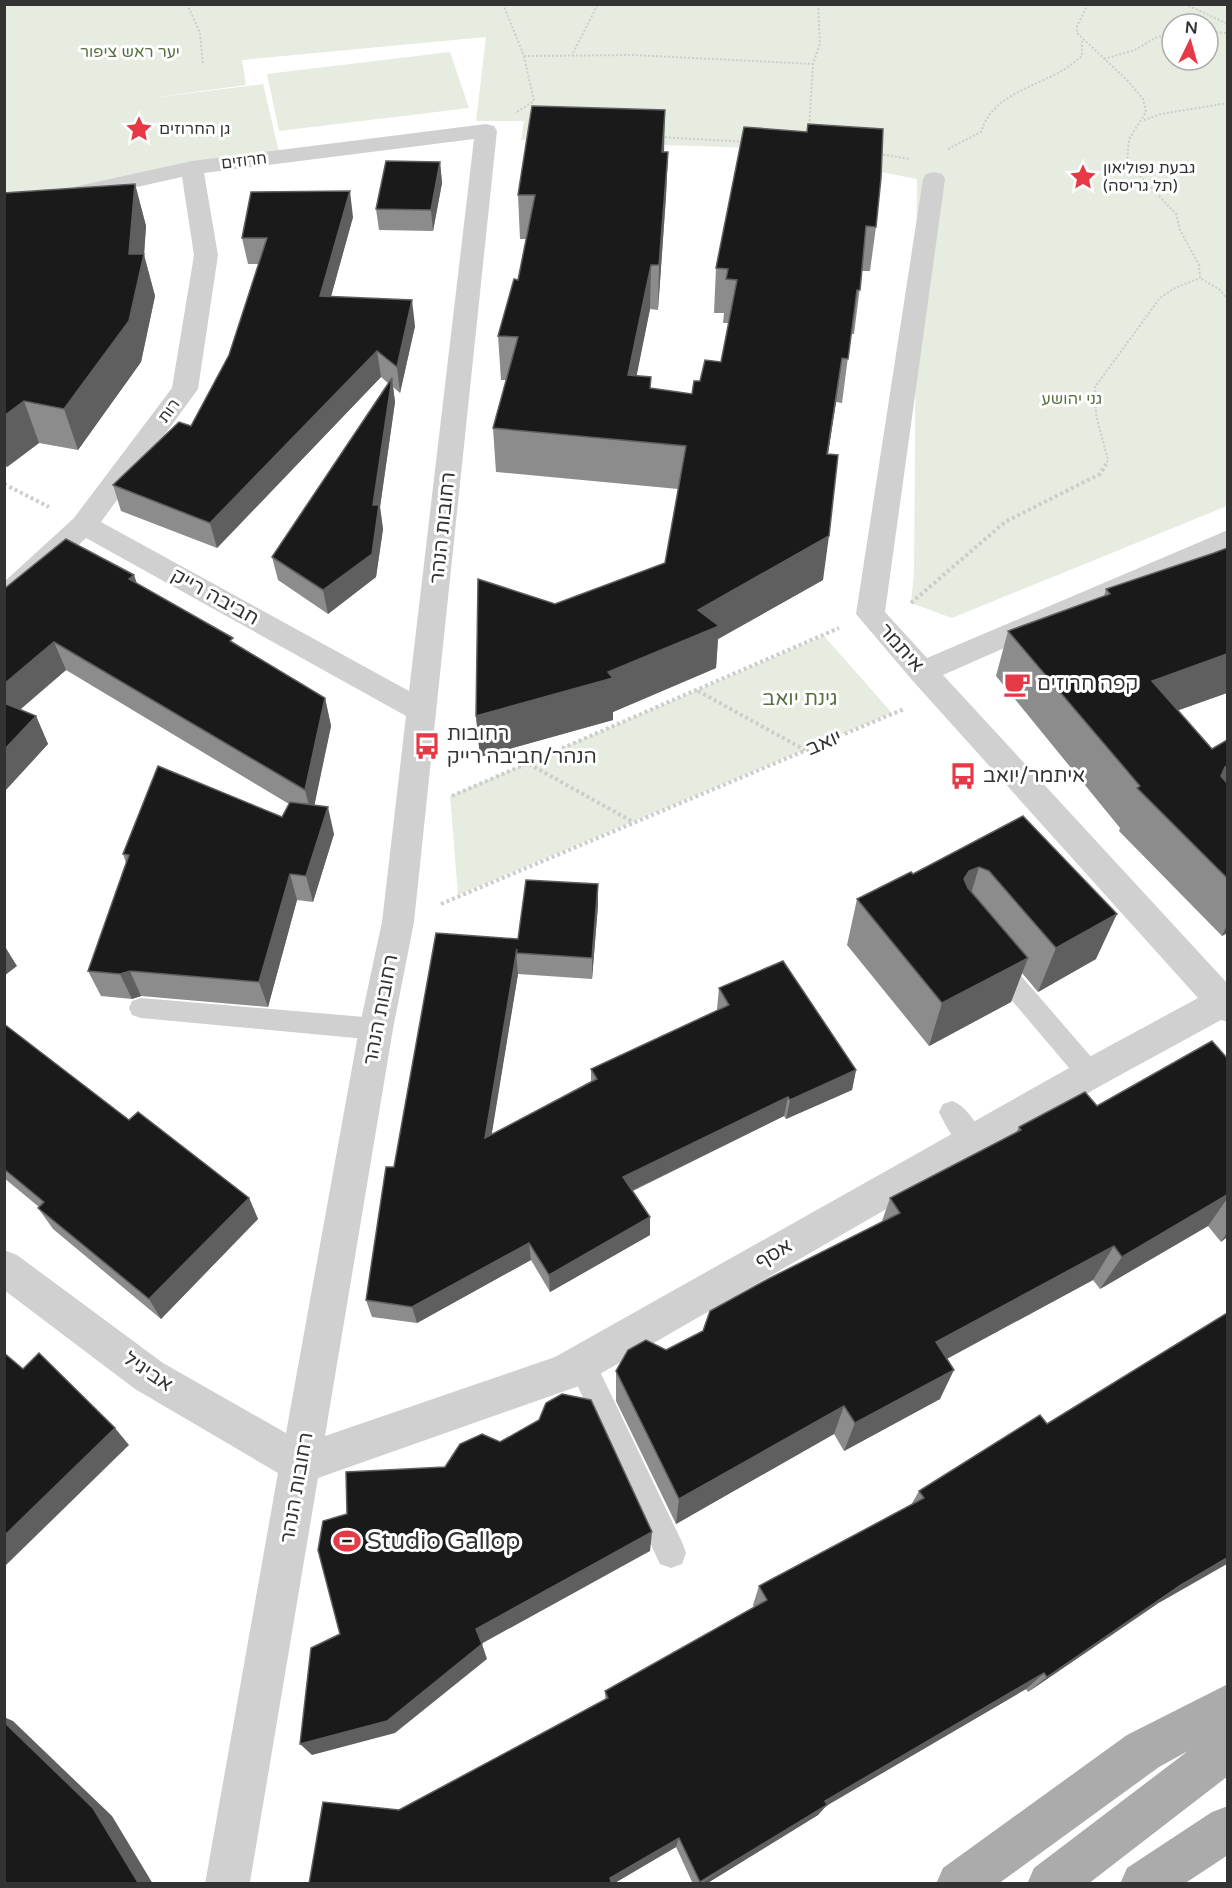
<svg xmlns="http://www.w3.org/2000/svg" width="1232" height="1888" viewBox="0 0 1232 1888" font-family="'Varela Round',Heebo,sans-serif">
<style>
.green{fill:#e6ecdf;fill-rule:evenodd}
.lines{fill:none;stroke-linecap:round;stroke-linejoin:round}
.path-far1{stroke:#cdcdcd;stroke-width:2;stroke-dasharray:2 2;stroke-linecap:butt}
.path{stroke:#cdcdcd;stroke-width:4;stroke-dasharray:3 3;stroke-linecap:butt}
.lane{fill:#d0d0d0;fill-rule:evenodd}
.street{fill:#d0d0d0;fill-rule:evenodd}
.primary{fill:#ababab;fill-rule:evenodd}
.wall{fill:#8c8c8c}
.shaded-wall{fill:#5f5f5f}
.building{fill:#1a1a1a;stroke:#5f5f5f;stroke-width:1.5}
.labels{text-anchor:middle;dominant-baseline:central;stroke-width:6;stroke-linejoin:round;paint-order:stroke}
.far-park-label{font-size:16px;fill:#56703f;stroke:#fff}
.far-poi-label{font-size:16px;fill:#333;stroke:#fff;text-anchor:start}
.far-street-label{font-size:16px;fill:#333;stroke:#fff}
.street-label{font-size:20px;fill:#333;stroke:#fff}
.poi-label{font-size:20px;fill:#333;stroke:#fff;text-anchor:start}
.park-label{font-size:20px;fill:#56703f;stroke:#fff}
.near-poi-label{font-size:24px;fill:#333;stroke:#fff;text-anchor:start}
</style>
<rect width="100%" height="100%" fill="#fff"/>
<g class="green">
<path d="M5 5H1227V506L952 618 911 603 914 573 917 179 754 148 521 140 524 121H476L486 37 242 60 246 85 143 99 263 84 279 152 62 190 5 195ZM1172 24H1208V60H1172Z"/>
<polygon points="450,52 469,108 279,131 267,74"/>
<polygon points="824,636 892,713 458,895 450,796"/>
</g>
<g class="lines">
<g class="path-far1">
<polyline points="187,4 200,33 203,65"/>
<polyline points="503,4 524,56 534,101 515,113"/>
<polyline points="1088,4 1077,26 1077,33 1127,80 1143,99 1146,112 1129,139 1127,162 1176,214 1180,230 1199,265 1200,278 1220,290 1228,300"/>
<polyline points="1185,4 1228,24"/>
<polyline points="4,8 8,4"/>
<polyline points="1208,32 1228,33"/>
<polyline points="573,53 598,4"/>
<polyline points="524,56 633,55 813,64"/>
<polyline points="1104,59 1135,50 1157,37 1172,34"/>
<polyline points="1144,120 1161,114 1228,103"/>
<polyline points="809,129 813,64 820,43 818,4"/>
<polyline points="661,137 746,142"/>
<path d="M948 149 981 132C992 95 1033 88 1063 70 1070 66 1076 61 1082 56V39"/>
<polyline points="879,154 910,159"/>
<polyline points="1105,466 1108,460 1096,415 1095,387 1160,298 1175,288 1200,278"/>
</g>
<g class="path">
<polyline points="4,484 49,507"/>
<polyline points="911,603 1005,522 1100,474 1106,464"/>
<polyline points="698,691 805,750"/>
<polyline points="529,764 633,822"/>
<polyline points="452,796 839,628"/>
<polyline points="441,904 904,709"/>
</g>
<g class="lane">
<polygon points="995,953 1004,956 1099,1066 1103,1074 1099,1082 1090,1085 1081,1082 986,970 983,963 986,956"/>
<polygon points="141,998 376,1018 385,1021 388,1029 385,1037 376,1040 141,1018 132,1015 129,1008 132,1001"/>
<path d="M952 1101C967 1106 978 1126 985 1141L981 1149 972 1153C957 1147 946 1127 939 1112L943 1104Z"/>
<polygon points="581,1349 591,1353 682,1542 686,1553 682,1564 671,1568 660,1564 567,1363 571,1353"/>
</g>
<path class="street" d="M486 124 494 126 497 131 414 922 393 1029 325 1436 555 1357 1078 1063 1198 998 912 680 856 614 923 179 926 174 934 172 942 174 945 179 885 612 927 658 1228 530V550L943 675 1228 984V1022L1221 1020 1102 1085 579 1386 318 1478 250 1882 205 1884 278 1473 135 1389 4 1290V1250L17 1255 163 1363 286 1433 359 1029 382 922 406 716 86 538 14 606 4 609V582L74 518 172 388 194 255 182 177 69 202 4 209V195L69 188 192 161ZM474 139 409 691 101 522 198 389 218 255 204 173Z"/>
<g class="primary">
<polygon points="1228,1684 1228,1776 1088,1884 1027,1884 1034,1868 1188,1751 1159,1767 998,1884 936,1884 943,1868 1127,1735"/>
<polygon points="1228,1806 1228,1855 1184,1884 1120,1884 1127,1868 1212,1812"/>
</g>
</g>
<g class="wall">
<polygon points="744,127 876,227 870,271 862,271 854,334 851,334 842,403 836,402 828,454 823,580 718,639 716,668 613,712 613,720 480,757 476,716 555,604 665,563 678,489 496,472 493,428 506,380 501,380 498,336 518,280 526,239 520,239 518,195 664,152 668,152 666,196 658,310 650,309 636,376 651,377 650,388 692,394 700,381 721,362 729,323 723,323 724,313 714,313 716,268"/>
<polygon points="440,162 442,183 433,231 379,230 376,209"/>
<polygon points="135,184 146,226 144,255 155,296 141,362 78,450 39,443 7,467 4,465 4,193"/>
<polygon points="353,217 331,296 415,326 400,393 393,387 395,402 380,507 383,529 376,577 328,614 278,580 272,557 388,383 381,377 217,548 121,511 113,485 191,426 229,355 259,264 248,264 242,238"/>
<polygon points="137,584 325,698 331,726 314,805 334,834 313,902 297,900 268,1007 141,996 132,999 101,996 88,971 126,863 123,854 282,817 289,804 66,670 20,710 36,716 48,744 4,792 4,589"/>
<polygon points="1106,589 1227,693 1178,710 1212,749 1227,740 1227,933 1222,936 1119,831 1120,828 996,676 1008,631 1104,596"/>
<polygon points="1023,816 1096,959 1038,992 1022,973 1011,1002 929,1046 847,945 857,899 913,874"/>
<polygon points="598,905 592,979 518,974 491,1135 591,1081 591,1069 718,1011 717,1009 719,988 856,1070 852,1090 786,1119 784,1116 633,1191 650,1217 650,1235 550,1292 531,1260 417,1323 372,1317 366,1300 394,1167 518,939"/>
<polygon points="4,1024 129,1120 249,1198 258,1219 161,1319 53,1229 38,1208 39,1207 4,1178"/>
<polygon points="1227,1058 1227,1237 1221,1242 1208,1226 1100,1289 1093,1280 947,1359 940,1399 844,1451 834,1434 676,1524 616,1401 616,1371 666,1350 703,1331 882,1221 890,1198 1016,1133 1019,1127 1097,1106"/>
<polygon points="919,1491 1157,1604 1028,1692 1026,1689 826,1806 818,1815 706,1884 693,1884 676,1847 613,1884 605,1691 754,1607 753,1605 759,1586 911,1505"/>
</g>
<g class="shaded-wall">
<polygon points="665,110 664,154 662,152"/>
<polygon points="668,152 666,196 658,310 659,265"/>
<polygon points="440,162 442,183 433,231 431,210"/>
<polygon points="135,184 146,226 144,255 155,296 141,362 78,450 64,409 129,254"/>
<polygon points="350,191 353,217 324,322 320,296"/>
<polygon points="651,265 650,309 628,419 628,375"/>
<polygon points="412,300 415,326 400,393 397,367"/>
<polygon points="377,351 381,377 217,548 210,523"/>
<polygon points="842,358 836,402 821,498 827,454"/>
<polygon points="392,378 395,402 380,507 383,529 376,577 328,614 323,590 373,505"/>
<polygon points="24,401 39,443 7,467 4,459 4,416"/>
<polygon points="829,536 823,580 718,639 716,668 613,712 613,720 480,757 476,716 608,672 698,610"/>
<polygon points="134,575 144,604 129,579"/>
<polygon points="54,642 66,670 4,723 4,684"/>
<polygon points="1227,654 1227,693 1134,726 1152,681"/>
<polygon points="325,698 331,726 312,817 305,790"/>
<polygon points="36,716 48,744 4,792 4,750"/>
<polygon points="1227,766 1227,780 1214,808 1204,811 1225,767"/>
<polygon points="328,807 334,834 313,902 306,876"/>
<polygon points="979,867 965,914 964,879 969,871"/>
<polygon points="290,874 297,900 268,1007 259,982"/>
<polygon points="598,884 598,905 592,979 592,958"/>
<polygon points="1117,914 1096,959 1038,992 1056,948"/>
<polygon points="1227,925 1227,933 1222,936"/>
<polygon points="4,945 17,966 4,976"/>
<polygon points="516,953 518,974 488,1157 485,1138"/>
<polygon points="1028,958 1011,1002 929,1046 942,1003"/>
<polygon points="130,971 141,996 132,999 120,974"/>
<polygon points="856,1070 852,1090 786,1119 790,1100"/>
<polygon points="788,1097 784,1116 623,1195 623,1177"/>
<polygon points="1227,1195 1227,1199 1208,1226 1100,1289 1122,1257"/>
<polygon points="249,1198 258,1219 161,1319 149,1299"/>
<polygon points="650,1217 650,1235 550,1292 549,1275"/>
<polygon points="1227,1233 1227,1237 1221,1242"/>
<polygon points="529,1243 531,1260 417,1323 412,1307"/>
<polygon points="1114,1246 1093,1280 922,1372 936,1342"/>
<polygon points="954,1370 940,1399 844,1451 855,1423"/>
<polygon points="844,1406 834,1434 676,1524 679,1499"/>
<polygon points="115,1428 129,1445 4,1567 4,1536"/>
<polygon points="652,1532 650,1551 481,1644 476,1629"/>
<polygon points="1227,1558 1227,1564 1157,1604 1028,1692 1047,1677 1181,1585"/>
<polygon points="482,1644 487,1659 395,1733 312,1755 300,1744"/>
<polygon points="1044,1673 1026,1689 826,1806 818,1815 706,1884 700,1884 825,1801"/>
<polygon points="4,1717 13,1721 112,1816 153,1884 139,1884 4,1722"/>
<polygon points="679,1838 676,1847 613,1884 610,1878"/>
</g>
<g class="building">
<polygon points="532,106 665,110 662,152 668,152 659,265 651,265 628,375 651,377 650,388 692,394 694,381 700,381 705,360 721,362 737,280 726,279 728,269 716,268 744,127 807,132 808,124 883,129 881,178 876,227 866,226 860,290 857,290 848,359 842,358 827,454 838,455 829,536 698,610 719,626 608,672 613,678 476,716 478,579 555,604 665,563 686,446 493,428 518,337 498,336 514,279 518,280 535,195 518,195"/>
<polygon points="386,161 440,162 431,210 376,209"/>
<polygon points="135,184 129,254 144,254 129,321 64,409 24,401 4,416 4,193"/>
<polygon points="350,191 320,296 412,300 397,367 377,351 210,523 113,485 179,422 191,426 229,355 267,238 242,238 251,192"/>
<polygon points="392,378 373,505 379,505 372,554 323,590 272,557"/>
<polygon points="66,539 134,575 129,579 233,638 230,641 325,698 305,790 54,642 4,684 4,589"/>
<polygon points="1227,548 1227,654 1152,681 1212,749 1227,740 1227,766 1225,767 1221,776 1227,783 1227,878 1137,788 1140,786 1008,631 1110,594 1106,589 1214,553"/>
<polygon points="4,703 36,716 4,750"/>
<polygon points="158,766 282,817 290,802 328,807 306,876 290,874 259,982 130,971 120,974 88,971 129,855 123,854"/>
<polygon points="1023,816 1117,914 1056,948 989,871 979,867 969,871 964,879 968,888 1028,958 942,1003 857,899 911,872 913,874"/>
<polygon points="526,880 598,884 592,958 516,953 517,949 485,1138 597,1079 591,1069 729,1005 719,988 783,961 856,1070 790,1100 788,1097 623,1177 650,1217 549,1275 529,1243 412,1307 366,1300 386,1167 394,1167 436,933 518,939"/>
<polygon points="4,1024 129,1120 138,1112 249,1198 149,1299 38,1208 44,1202 4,1169"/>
<polygon points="1212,1041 1227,1058 1227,1195 1122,1257 1114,1246 936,1342 954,1370 855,1423 844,1406 679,1499 616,1371 628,1350 646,1340 666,1350 703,1331 710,1311 768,1279 900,1213 890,1198 1021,1130 1019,1127 1085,1092 1097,1106"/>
<polygon points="1227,1313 1227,1558 1181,1585 1047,1677 1044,1673 825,1801 827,1805 700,1882 679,1838 610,1878 612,1884 309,1884 323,1802 399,1810 608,1698 605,1691 767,1600 759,1586 924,1498 919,1491 1040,1415 1047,1424"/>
<polygon points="4,1353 23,1369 39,1353 115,1428 4,1536"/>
<polygon points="562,1394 591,1400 652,1532 476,1629 482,1644 387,1721 300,1744 311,1648 340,1634 318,1550 323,1521 347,1514 346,1472 445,1467 460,1444 482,1434 500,1442 539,1420 546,1403"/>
<polygon points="4,1722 93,1808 139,1884 4,1884"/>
</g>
<defs>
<symbol id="sight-bare" viewBox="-9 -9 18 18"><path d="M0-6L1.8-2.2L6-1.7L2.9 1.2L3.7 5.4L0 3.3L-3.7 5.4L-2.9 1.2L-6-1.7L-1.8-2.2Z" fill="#e63946" stroke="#fff" stroke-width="2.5" paint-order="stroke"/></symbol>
<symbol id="cafe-bare" viewBox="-9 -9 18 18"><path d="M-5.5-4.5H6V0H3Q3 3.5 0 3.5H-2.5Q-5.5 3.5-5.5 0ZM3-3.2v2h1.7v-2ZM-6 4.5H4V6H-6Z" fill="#e63946" stroke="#fff" stroke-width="2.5" paint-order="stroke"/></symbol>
<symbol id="bus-bare" viewBox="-9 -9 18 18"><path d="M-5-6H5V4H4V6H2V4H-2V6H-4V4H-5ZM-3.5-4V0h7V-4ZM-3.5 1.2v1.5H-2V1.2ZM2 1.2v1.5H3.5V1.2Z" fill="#e63946" stroke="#fff" stroke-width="2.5" paint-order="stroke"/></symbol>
<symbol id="stadium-bare" viewBox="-9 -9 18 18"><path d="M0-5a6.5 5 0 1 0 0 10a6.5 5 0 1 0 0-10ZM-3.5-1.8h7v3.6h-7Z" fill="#e63946" stroke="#fff" stroke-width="2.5" paint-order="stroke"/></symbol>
</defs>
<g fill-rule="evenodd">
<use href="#sight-bare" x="120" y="110" width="38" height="38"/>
<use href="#sight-bare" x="1064" y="158" width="38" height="38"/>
<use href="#cafe-bare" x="998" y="665" width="38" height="38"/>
<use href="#bus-bare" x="408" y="727" width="38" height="38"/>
<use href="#bus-bare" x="944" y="757" width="38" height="38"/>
<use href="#stadium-bare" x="328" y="1522" width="38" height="38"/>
</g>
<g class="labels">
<g class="far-park-label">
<text x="130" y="52">יער ראש ציפור</text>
<text x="1072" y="399">גני יהושע</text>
</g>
<g class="far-poi-label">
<text x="159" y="129">גן החרוזים</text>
<text x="1103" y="168">גבעת נפוליאון<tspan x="1103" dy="18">(תל גריסה)</tspan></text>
</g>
<g class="far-street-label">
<text transform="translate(244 161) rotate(-7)">חרוזים</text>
<text transform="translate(169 411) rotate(-54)">רות</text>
</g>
<g class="street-label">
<text transform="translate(443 528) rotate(-84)">רחובות הנהר</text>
<text transform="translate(215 597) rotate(29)">חביבה רייק</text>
<text transform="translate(901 648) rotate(48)">איתמר</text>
<text transform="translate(824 743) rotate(-23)">יואב</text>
<text transform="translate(381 1010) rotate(-79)">רחובות הנהר</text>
<text transform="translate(774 1254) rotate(-30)">אסף</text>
<text transform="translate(148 1372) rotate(34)">אביגיל</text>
<text transform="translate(297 1488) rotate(-80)">רחובות הנהר</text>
</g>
<g class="poi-label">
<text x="1037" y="684">קפה חרוזים</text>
<text x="447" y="734">רחובות<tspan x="447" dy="23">הנהר/חביבה רייק</tspan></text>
<text x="983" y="776">איתמר/יואב</text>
</g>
<g class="park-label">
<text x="800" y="699">גינת יואב</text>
</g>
<g class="near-poi-label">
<text x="367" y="1541">Studio Gallop</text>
</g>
</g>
<rect width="1232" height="1888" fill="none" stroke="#333333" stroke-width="12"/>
<g transform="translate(1190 42) rotate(5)"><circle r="28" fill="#ffffff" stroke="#adadad" stroke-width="1.5"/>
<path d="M0-4.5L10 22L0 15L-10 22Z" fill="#e63946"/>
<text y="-9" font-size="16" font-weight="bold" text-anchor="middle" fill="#333333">N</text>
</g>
</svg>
